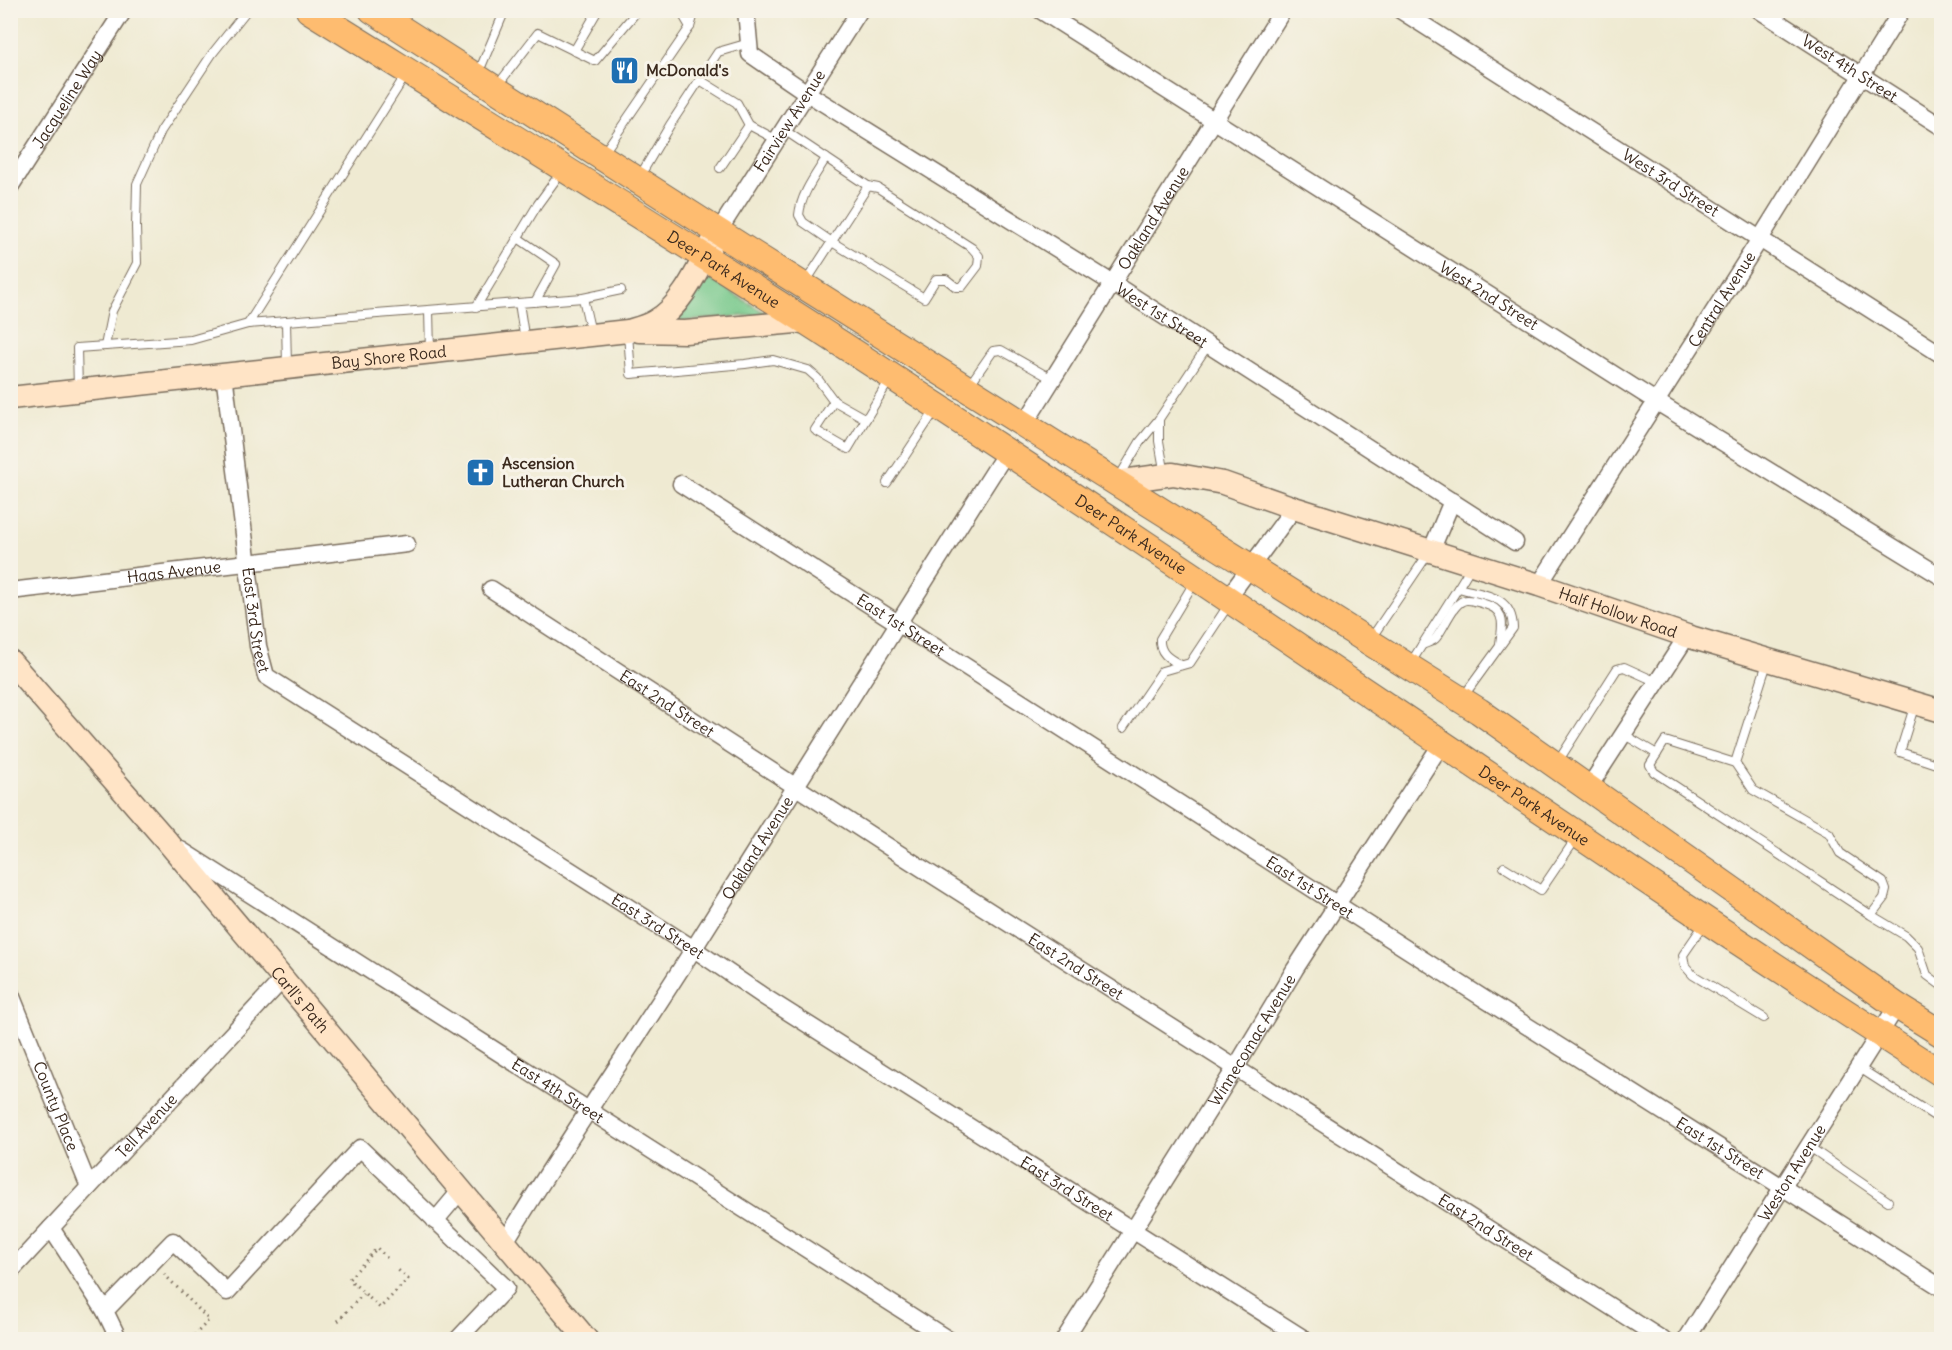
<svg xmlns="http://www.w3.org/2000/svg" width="1952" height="1350" viewBox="0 0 1952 1350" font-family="Delius,sans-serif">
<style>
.green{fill:#75c789;stroke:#587854;stroke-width:1.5}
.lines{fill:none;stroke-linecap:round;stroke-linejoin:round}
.lane-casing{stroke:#7a6d5d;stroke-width:10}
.street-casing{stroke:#7a6d5d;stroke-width:19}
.secondary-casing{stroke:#7a6d5d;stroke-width:25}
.primary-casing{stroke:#7a6d5d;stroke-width:28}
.path{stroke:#7a6d5d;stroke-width:3;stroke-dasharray:1.5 4.5;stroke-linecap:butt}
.lane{stroke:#fff;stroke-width:8}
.street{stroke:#fff;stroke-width:16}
.secondary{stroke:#ffe4c6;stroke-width:22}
.primary{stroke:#febc70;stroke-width:26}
.labels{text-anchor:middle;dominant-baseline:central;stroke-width:6;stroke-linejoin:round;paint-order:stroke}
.street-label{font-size:16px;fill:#3b2a1e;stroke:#f7f3e8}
.poi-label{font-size:16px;font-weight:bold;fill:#3b2a1e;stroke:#f7f3e8;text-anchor:start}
</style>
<rect width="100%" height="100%" fill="#f7f3e8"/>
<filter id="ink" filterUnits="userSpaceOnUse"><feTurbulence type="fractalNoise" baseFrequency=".0167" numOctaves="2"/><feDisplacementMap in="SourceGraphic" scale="12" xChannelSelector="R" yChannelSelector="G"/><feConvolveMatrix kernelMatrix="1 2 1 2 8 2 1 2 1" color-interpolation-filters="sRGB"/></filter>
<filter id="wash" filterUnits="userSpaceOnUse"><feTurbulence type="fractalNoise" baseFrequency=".008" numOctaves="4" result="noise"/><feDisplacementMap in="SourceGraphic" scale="24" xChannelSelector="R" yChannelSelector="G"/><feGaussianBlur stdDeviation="1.35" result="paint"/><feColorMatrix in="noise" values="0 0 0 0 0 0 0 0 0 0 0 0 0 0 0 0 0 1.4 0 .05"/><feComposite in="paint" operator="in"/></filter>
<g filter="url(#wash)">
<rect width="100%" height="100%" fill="#efead2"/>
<polygon class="green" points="708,278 767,314 677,322"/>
</g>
<g filter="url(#ink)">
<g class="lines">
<defs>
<g id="lane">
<polyline points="680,10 690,27"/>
<polyline points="574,51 598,10"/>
<polyline points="407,73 248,324 583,298 621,290"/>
<polyline points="478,74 505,10"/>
<polyline points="700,80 737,103 749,125"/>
<polyline points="497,86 538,33 595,61 638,10"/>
<polyline points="784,130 868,186"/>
<polyline points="603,154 690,27 695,10"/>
<polyline points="720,168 749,125 777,140"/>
<polyline points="640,176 670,125 718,52 749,43"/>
<polyline points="518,238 556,264 535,302"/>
<path d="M805 283 868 186 878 188 972 248 979 256 978 266 962 287H956L946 279H936L924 298 832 242 803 222 799 215C801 194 815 176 826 158"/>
<polyline points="583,298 591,333"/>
<polyline points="519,303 525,341"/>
<polyline points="476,307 538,204 562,171"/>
<polyline points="429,310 430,352"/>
<polyline points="286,321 287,366"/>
<polyline points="628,334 631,374 745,364 773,360 808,370 817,378 834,401 866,419 890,379"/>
<polyline points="105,346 112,311 137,263 136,227 137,184 161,131 212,54 247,10"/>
<polyline points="968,387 993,351 1001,350 1052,379"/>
<polyline points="78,389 77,348 191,340 248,324"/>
<polyline points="834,401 815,430 848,449 866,419"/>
<polyline points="1159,419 1159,441 1165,475"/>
<polyline points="1118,479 1140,442 1159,419 1208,345"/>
<polyline points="887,483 936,409"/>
<polyline points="1458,588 1472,565"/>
<polyline points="1370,640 1430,551"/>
<path d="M1422 645C1426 643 1432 642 1435 639 1444 630 1453 600 1467 600 1474 600 1484 604 1490 606 1506 612 1502 630 1500 643"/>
<path d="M1410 664 1458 588C1484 595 1512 595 1513 628L1463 697"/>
<path d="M1181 665C1170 659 1159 654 1160 639L1195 581"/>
<polyline points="1915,704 1900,752 1942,766"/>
<polyline points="1123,728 1162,671 1190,663 1229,604"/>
<polyline points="1623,734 1657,754"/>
<polyline points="1557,763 1617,669 1624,667 1657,682"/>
<polyline points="1735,763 1768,660"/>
<polyline points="1504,867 1541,890 1577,837"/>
<polyline points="1871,915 1884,898 1886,890 1883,882 1840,853 1829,833 1753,790 1735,763 1665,741 1650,765 1654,772 1871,915 1906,936 1918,948 1927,975 1942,986"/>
<polyline points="1705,923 1683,955 1685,966 1693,975 1764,1018"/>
<polyline points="1858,1067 1942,1121"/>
<polyline points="1808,1146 1888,1201"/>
</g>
<g id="street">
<path id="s1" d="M746 10 750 54 807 93 1112 283 1515 542"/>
<path id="s2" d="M1040 10 1657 402 1942 577"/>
<path id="s3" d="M1400 10 1942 355"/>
<path id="s4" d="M1759 10 1942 127"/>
<path id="s5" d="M10 187 124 10"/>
<path id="s6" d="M718 232 860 10"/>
<path id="s7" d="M224 374 258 646 266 676 694 949 763 996 1306 1340"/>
<path id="s8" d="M1024 425 1283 10"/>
<path id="s9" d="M681 484 1486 1000 1942 1288"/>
<polyline points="1431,551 1452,501"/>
<path id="s10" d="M1539 585 1760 239 1902 10"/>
<path id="s11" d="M491 589 898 853 1663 1340"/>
<path id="s12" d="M10 591 407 544"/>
<polyline points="1227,599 1294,508"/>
<polyline points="1589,787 1687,636"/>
<path id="s13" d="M181 850 949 1340"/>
<path id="s14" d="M10 992 89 1187"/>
<polyline points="435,1221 461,1190"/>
<polyline points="51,1228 105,1311"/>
<path id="s15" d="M505 1242C566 1141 633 1045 696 945 800 781 902 615 1007 451"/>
<path id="s16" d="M10 1272 282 980"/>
<polyline points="119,1340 105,1311 173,1241 227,1292 360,1148 506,1288 457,1340"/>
<path id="s17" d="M1064 1340 1236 1067 1295 969 1442 743"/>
<path id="s18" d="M1686 1340 1897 1006"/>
</g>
<g id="secondary">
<polyline points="639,331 685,332 807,321"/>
<path id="s19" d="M10 398 628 331C638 328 647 326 655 321 684 306 702 259 718 232"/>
<path id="s20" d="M1116 482 1173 474 1223 483 1294 508 1539 585 1687 636 1942 711"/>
<path id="s21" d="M10 661 166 840 587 1340"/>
</g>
<g id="primary">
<path id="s22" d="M309 10C542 155 776 299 1004 450 1318 656 1625 872 1942 1074"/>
<polyline points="372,10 750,252 1479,711 1897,1006 1942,1034"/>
</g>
</defs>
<use href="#lane" class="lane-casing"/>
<use href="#street" class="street-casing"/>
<use href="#secondary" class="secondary-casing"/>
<use href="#primary" class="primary-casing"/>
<g class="path">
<polyline points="387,1258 377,1248 349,1279 380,1308 408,1279 398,1270"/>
<polyline points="164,1274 209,1320 190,1340"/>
<polyline points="338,1321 363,1294"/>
</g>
<use href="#lane" class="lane"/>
<use href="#street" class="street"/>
<use href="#secondary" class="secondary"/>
<use href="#primary" class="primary"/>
</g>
</g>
<defs>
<symbol id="restaurant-square" viewBox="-11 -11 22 22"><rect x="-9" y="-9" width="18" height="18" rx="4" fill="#1f6fb2" stroke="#f7f3e8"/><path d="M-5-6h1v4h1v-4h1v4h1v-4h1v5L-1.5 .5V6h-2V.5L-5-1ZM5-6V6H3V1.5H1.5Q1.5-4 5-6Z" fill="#fff"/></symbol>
<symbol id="church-square" viewBox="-11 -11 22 22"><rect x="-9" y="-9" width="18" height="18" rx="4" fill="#1f6fb2" stroke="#f7f3e8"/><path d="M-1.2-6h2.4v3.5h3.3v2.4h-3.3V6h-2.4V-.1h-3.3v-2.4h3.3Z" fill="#fff"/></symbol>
</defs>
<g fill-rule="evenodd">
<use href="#restaurant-square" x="608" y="54" width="33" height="33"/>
<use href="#church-square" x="464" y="456" width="33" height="33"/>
</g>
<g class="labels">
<g class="street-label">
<text stroke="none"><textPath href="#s4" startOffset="108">West 4th Street</textPath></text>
<text stroke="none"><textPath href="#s5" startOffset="105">Jacqueline Way</textPath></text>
<text stroke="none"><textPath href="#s6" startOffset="132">Fairview Avenue</textPath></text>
<text stroke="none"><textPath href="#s3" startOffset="321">West 3rd Street</textPath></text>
<text stroke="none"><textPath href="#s8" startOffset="244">Oakland Avenue</textPath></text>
<text stroke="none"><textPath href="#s22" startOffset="489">Deer Park Avenue</textPath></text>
<text stroke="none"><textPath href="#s2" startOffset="532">West 2nd Street</textPath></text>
<text stroke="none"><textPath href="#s10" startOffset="339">Central Avenue</textPath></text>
<text stroke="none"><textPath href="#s1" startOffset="532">West 1st Street</textPath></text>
<text stroke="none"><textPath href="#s19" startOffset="381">Bay Shore Road</textPath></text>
<text stroke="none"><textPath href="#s22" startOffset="975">Deer Park Avenue</textPath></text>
<text stroke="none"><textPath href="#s12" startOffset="165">Haas Avenue</textPath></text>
<text stroke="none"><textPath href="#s20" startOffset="524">Half Hollow Road</textPath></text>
<text stroke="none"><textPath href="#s7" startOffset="248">East 3rd Street</textPath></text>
<text stroke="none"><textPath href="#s9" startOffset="261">East 1st Street</textPath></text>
<text stroke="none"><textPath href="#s11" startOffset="210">East 2nd Street</textPath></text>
<text stroke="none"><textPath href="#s22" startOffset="1461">Deer Park Avenue</textPath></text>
<text stroke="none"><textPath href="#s15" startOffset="468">Oakland Avenue</textPath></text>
<text stroke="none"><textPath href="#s9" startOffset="747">East 1st Street</textPath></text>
<text stroke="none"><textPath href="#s7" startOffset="770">East 3rd Street</textPath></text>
<text stroke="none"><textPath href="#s11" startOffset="696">East 2nd Street</textPath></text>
<text stroke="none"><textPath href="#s21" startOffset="446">Carll's Path</textPath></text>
<text stroke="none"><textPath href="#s17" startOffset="354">Winnecomac Avenue</textPath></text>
<text stroke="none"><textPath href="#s13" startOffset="447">East 4th Street</textPath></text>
<text stroke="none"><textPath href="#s14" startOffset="123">County Place</textPath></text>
<text stroke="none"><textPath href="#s16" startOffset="200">Tell Avenue</textPath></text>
<text stroke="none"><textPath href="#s9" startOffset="1233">East 1st Street</textPath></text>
<text stroke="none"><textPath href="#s18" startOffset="198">Weston Avenue</textPath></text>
<text stroke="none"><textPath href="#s7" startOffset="1256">East 3rd Street</textPath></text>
<text stroke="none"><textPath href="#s11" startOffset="1182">East 2nd Street</textPath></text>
</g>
<g class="poi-label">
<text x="646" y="70">McDonald's</text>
<text x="502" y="463">Ascension<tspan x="502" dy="18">Lutheran Church</tspan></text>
</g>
</g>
<rect width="1952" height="1350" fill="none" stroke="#f7f3e8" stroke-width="36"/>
</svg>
